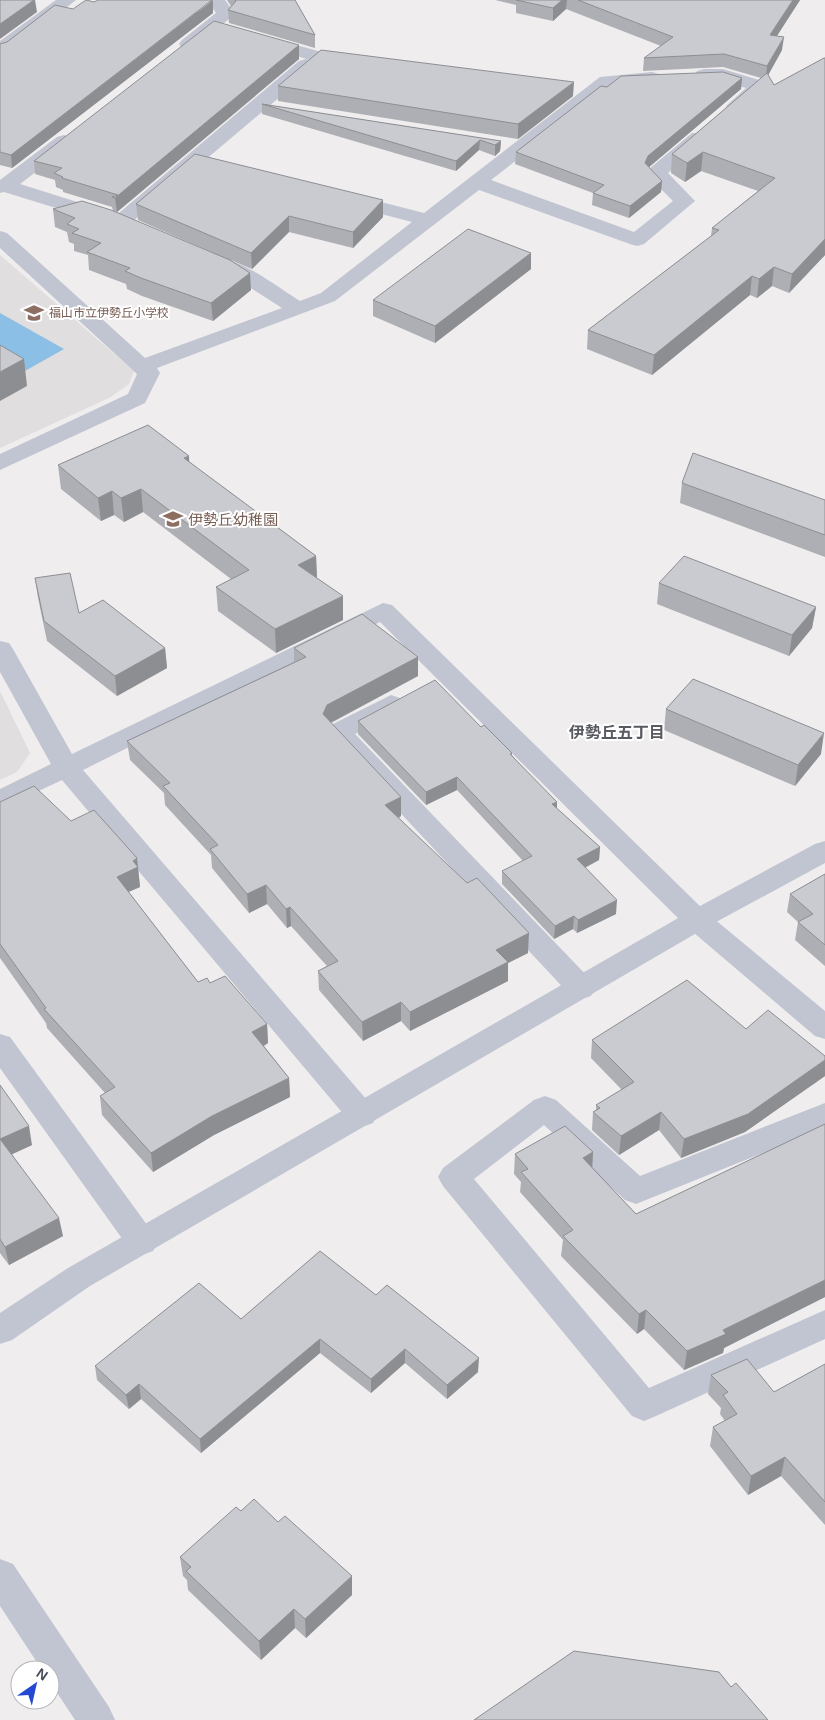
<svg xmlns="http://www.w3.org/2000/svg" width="825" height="1720" viewBox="0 0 825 1720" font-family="Helvetica,'Noto Sans JP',sans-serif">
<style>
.education{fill:#e0dede}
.water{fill:#8cbfe5}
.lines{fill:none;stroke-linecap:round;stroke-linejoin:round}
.minor{fill:#c1c5d1;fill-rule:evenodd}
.tertiary{fill:#c1c5d1;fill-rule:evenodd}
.wall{fill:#aeafb4}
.shaded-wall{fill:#8d8e92}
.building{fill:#cacbd1;stroke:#8d8e92}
.labels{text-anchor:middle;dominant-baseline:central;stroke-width:4;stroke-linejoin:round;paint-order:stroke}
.far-education-label{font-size:12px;fill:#785e54;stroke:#fff;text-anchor:start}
.education-label{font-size:15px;fill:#785e54;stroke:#fff;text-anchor:start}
.neighbourhood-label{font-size:16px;font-weight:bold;fill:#5a5b61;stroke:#fff}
</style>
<rect width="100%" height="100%" fill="#efeded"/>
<g class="education">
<polygon points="0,255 134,371 129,384 111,397 0,448"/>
<polygon points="0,691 30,753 17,772 0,780"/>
</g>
<polygon class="water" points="0,313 64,349 16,376 0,366"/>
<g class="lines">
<g class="minor">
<polygon points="56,0 76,0 7,54 0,56 0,41"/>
<polygon points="207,0 225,0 235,14 194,48 182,48 179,44 182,40 216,13"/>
<polygon points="264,36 318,51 358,56 360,60 358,64 351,66 317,62 258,45 255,41 258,37"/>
<polygon points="306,59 313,61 315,65 313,69 127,226 120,228 113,226 110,222 113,218 299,61"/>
<polygon points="704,69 723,69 766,82 768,86 743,110 729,110 726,106 746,88 722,81 697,79 695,75 697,71"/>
<path d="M652 72 659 74 661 78 659 82 612 86 491 180 634 232 673 201 649 177 646 173 649 169 692 133H706L709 137 706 141 668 173 695 201 644 244 637 246 630 244 479 190 335 301 157 368 160 373 145 403 0 470V454L128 394 137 374 0 248V231L7 233 145 358 282 308 232 276 209 266 206 262 209 258C233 252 279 288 300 301L321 293 412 222 339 203 336 199 339 195 346 193 424 213 600 77Z"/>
<polygon points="64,135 71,137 74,141 71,145 20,184 109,212 112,216 109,220 102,222 95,220 4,192 0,193 0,180 57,137"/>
<polygon points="383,603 392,605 707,913 825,1011 825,1039 815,1036 687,927 380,622 83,770 373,1107 377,1115 373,1123 362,1127 351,1123 62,780 0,809 0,789 51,764 0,672 0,641 9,643 13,649 72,754"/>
<polygon points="391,695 400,698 404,704 400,710 355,734 591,980 595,988 591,996 581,999 571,996 325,732 329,726"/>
<polygon points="0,1034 10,1037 153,1233 158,1242 153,1251 142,1255 131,1251 0,1068"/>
<polygon points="545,1096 556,1100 640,1176 825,1103 825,1128 636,1204 625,1200 544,1125 474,1179 649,1388 825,1310 825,1339 656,1416 644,1421 632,1416 443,1186 438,1177 443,1168 534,1100"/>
</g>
<g class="tertiary">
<polygon points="825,841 825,863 707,927 90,1286 12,1340 0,1344 0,1313 68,1268 687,913 815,844"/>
<polygon points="0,1559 13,1564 109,1707 115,1720 75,1720 50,1682 50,1670 42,1670 0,1606"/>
</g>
</g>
<g class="wall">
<polygon points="227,0 295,0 315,35 315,48 229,23 228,10 231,6"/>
<polygon points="495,0 800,0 777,36 782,50 768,75 774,85 825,58 825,255 789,293 772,286 757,298 750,295 652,375 587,349 588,330 711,236 712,228 758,191 701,171 685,182 671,173 672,154 761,78 723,67 643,71 644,58 661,46 566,9 553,21 516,13 516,5"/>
<polygon points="94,2 213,13 12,168 0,165 0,44 7,42 73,9"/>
<polygon points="299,45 299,59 117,212 113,211 112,207 63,192 63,190 56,187 55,180 35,174 34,161"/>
<polygon points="742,78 741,89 649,167 662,181 661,192 629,218 592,205 593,193 515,164 516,152 607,87"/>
<polygon points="278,86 573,96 518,139 278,101"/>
<polygon points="262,104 501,141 500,151 495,156 479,150 456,171 262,114"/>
<polygon points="136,204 383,217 353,248 289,232 252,269 231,260 251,290 213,321 142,296 127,289 126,284 89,270 88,255 74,251 74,244 69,242 67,232 55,227 53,209 216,254 138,220"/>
<polygon points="531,253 531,269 435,343 373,316 373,300"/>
<polygon points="189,462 316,556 317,578 343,620 276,653 218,611 216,587 231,579 143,512 124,522 114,515 101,521 61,489 58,465"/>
<polygon points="682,483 825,500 825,557 680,503"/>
<polygon points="35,578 79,613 165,648 167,668 117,696 47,641 38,598"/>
<polygon points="659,583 816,607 812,628 789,656 657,604"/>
<polygon points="294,648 418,657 418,676 331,723 401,816 399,818 528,953 508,963 508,981 410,1031 401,1021 363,1041 319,990 318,971 327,966 291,926 287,928 267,904 249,913 212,868 211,855 165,805 164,793 130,760 127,741 294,662"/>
<polygon points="666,709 821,754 795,786 664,730"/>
<polygon points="358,721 481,727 512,753 512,755 557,809 600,847 599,860 585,868 616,914 577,933 573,929 554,939 502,884 502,871 523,861 457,790 426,805 358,734"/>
<polygon points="0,802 71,821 137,858 140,887 128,892 198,982 210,983 267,1024 268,1043 264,1046 289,1078 290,1097 214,1135 153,1172 102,1115 100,1096 105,1093 47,1028 46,1023 0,958"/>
<polygon points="825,874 825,966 795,940 798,922 787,912 790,894"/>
<polygon points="746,1029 825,1076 745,1132 681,1158 659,1130 619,1155 592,1130 593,1112 596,1110 596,1105 622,1090 591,1058 592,1040"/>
<polygon points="0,1085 32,1145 12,1154 63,1236 9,1265 0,1253"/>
<polygon points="825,1124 825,1297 724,1348 723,1353 684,1370 644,1329 637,1334 561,1256 563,1240 520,1192 521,1182 514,1174 515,1154 593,1152 592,1167 636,1214"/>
<polygon points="376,1295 478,1372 447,1399 405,1363 371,1393 320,1353 201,1453 141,1399 129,1409 97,1380 95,1366 241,1319"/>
<polygon points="825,1364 825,1525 781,1476 748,1495 710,1446 713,1427 725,1421 720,1414 721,1408 708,1394 711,1375 774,1392"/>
<polygon points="241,1511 278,1522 352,1576 352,1595 306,1638 295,1628 261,1660 188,1590 187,1580 183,1576 180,1557"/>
</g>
<g class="shaded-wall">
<polygon points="34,0 35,0 37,12 0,39 0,24"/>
<polygon points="213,0 213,13 12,168 11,155"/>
<polygon points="562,0 567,0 566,9 553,21 553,8"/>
<polygon points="793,0 800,0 769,48 770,35"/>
<polygon points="784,37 782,50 766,79 767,66"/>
<polygon points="299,45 299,59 117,212 115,198"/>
<polygon points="742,78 741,89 648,168 645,163 648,156"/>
<polygon points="574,82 573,96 518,139 518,124"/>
<polygon points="480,140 479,150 456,171 456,161"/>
<polygon points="501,141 500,151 495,156 495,145"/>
<polygon points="703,152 701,171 685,182 687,163"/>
<polygon points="662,181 661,192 629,218 630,206"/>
<polygon points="383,200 383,217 353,248 353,232"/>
<polygon points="289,216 289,232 252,269 251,253"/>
<polygon points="825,239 825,255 789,293 792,274"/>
<polygon points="531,253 531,269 435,343 435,326"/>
<polygon points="774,267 772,286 757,298 759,279"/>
<polygon points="250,273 251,290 213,321 211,303"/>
<polygon points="752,276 750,295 652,375 654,355"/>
<polygon points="24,359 27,386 0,401 0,372"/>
<polygon points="189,456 190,479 184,458"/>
<polygon points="141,489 143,512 124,522 121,498"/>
<polygon points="112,491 114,515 101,521 98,498"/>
<polygon points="316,556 317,580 298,565"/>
<polygon points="343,596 343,620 276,653 275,629"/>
<polygon points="816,607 812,628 789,656 792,635"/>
<polygon points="165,648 167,668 117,696 115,676"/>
<polygon points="418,657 418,676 328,724 323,714 327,705"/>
<polygon points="824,733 821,754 795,786 798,765"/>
<polygon points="457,777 457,790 426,805 426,792"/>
<polygon points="401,797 401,816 385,824 385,805"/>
<polygon points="557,802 557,815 552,804"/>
<polygon points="600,847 599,860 576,872 577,859"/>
<polygon points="137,858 140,887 119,896 117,877"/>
<polygon points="266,885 267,904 249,913 247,894"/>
<polygon points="617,900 616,914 577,933 578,920"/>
<polygon points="290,907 291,926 287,928 286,909"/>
<polygon points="574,916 573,929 554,939 555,926"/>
<polygon points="529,933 528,953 508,963 508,981 410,1031 410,1012 496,950"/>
<polygon points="401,1002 401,1021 363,1041 362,1022"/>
<polygon points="267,1024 268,1043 254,1051 252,1032"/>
<polygon points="825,1060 825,1076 745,1132 681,1158 684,1139"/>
<polygon points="289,1078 290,1097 214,1135 153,1172 151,1153 212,1116"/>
<polygon points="661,1112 659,1130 619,1155 621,1136"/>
<polygon points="29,1126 32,1145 4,1158 0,1139"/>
<polygon points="593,1152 592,1172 583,1158"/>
<polygon points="59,1218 63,1236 9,1265 5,1247"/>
<polygon points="825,1280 825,1297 724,1348 723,1353 684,1370 687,1351 723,1330"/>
<polygon points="646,1310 644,1329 637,1334 639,1314"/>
<polygon points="320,1339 320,1353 201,1453 200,1439"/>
<polygon points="405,1349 405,1363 371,1393 371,1379"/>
<polygon points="479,1358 478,1372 447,1399 447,1385"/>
<polygon points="139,1384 141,1399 129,1409 126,1395"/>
<polygon points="785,1457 781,1476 748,1495 751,1476"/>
<polygon points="352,1576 352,1595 306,1638 305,1619"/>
<polygon points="294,1609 295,1628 261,1660 259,1641"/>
</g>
<g class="building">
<polygon points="0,0 34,0 0,24"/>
<polygon points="86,0 94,2 98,0 212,0 11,155 0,152 0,44 7,42 55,5 73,9"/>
<polygon points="235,0 295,0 315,35 228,10 236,1"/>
<polygon points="516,0 562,0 553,8"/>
<polygon points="578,0 793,0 770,35 784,37 767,66 724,54 644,58 673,37"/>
<polygon points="214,21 299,45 115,198 112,197 118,195 62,178 63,177 54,173 62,168 34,161"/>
<polygon points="321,50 574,82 518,124 278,86"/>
<polygon points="824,58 825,58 825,239 792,274 774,267 759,279 752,276 654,355 588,330 719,230 712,228 775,178 703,152 687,163 672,154 767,73 774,85"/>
<polygon points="723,72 742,78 648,156 645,163 662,181 630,206 593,193 604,185 516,152 601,86 607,87 621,76"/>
<polygon points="262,104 501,141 495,145 480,140 456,161"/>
<polygon points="195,154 383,200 353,232 289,216 251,253 136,204"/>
<polygon points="82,201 111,210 230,260 250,273 211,303 141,278 125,271 130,268 87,252 101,243 72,233 79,229 67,224 75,218 53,209"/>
<polygon points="468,229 531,253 435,326 373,300"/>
<polygon points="0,345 24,359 0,372"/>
<polygon points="148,425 189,456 184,458 316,556 298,565 343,596 275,629 216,587 249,570 141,489 121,498 112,491 98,498 58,465"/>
<polygon points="693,453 825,500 825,535 682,483"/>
<polygon points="684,556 816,607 792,635 659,583"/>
<polygon points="70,573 79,613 103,600 165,648 115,676 44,621 35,578"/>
<polygon points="362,614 418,657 327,705 323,714 401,797 385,805 467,883 477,878 529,933 496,950 508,962 410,1012 401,1002 362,1022 318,971 338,961 290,907 286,909 266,885 247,894 210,849 218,845 163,786 170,783 127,741 306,657 294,648"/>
<polygon points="693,679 824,733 798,765 666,709"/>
<polygon points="435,680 481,727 484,725 512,753 510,754 557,802 552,804 600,847 577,859 617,900 578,920 574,916 555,926 502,871 532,856 457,777 426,792 358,721"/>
<polygon points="34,786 71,821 94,810 137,858 133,861 138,867 117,877 198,982 207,978 210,983 225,976 267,1024 252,1032 289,1078 212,1116 151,1153 100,1096 115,1087 44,1009 46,1008 0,944 0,802"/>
<polygon points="825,874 825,945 798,922 813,914 790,894"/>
<polygon points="687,980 746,1029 768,1010 825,1056 825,1060 748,1114 684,1139 661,1112 621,1136 593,1112 600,1108 596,1105 634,1082 592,1040"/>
<polygon points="0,1085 29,1126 0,1139 59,1218 5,1247 0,1239"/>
<polygon points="825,1124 825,1280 723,1330 726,1334 687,1351 646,1310 639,1314 563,1236 573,1230 521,1172 528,1169 515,1154 565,1126 593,1152 583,1158 636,1214"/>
<polygon points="320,1251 376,1295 387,1285 479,1358 447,1385 405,1349 371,1379 320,1339 200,1439 139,1384 126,1395 95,1366 199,1283 241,1319"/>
<polygon points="747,1359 774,1392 825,1364 825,1502 785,1457 751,1476 713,1427 737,1414 723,1395 728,1392 711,1375"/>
<polygon points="254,1499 278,1522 285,1516 352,1576 305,1619 294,1609 259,1641 186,1571 191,1567 180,1557 236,1507 241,1511"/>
<polygon points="574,1651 719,1672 731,1687 736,1683 768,1720 474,1720"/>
</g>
<defs>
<symbol id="school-bare" viewBox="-9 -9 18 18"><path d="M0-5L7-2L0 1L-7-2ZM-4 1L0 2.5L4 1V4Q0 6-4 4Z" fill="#8d6e63" stroke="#fff" stroke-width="2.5" paint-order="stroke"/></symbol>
</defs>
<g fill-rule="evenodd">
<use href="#school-bare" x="20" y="299" width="28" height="28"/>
<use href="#school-bare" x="159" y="505" width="28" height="28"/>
</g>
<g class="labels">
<g class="far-education-label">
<text x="49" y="313">福山市立伊勢丘小学校</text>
</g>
<g class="education-label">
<text x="188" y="519">伊勢丘幼稚園</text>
</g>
<g class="neighbourhood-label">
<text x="617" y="732">伊勢丘五丁目</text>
</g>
</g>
<g transform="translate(35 1685) rotate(34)"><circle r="24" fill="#ffffff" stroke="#b5b7bd"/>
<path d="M0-4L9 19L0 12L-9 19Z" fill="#2448d2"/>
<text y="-8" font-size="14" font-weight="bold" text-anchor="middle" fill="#464c59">N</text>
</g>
</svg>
